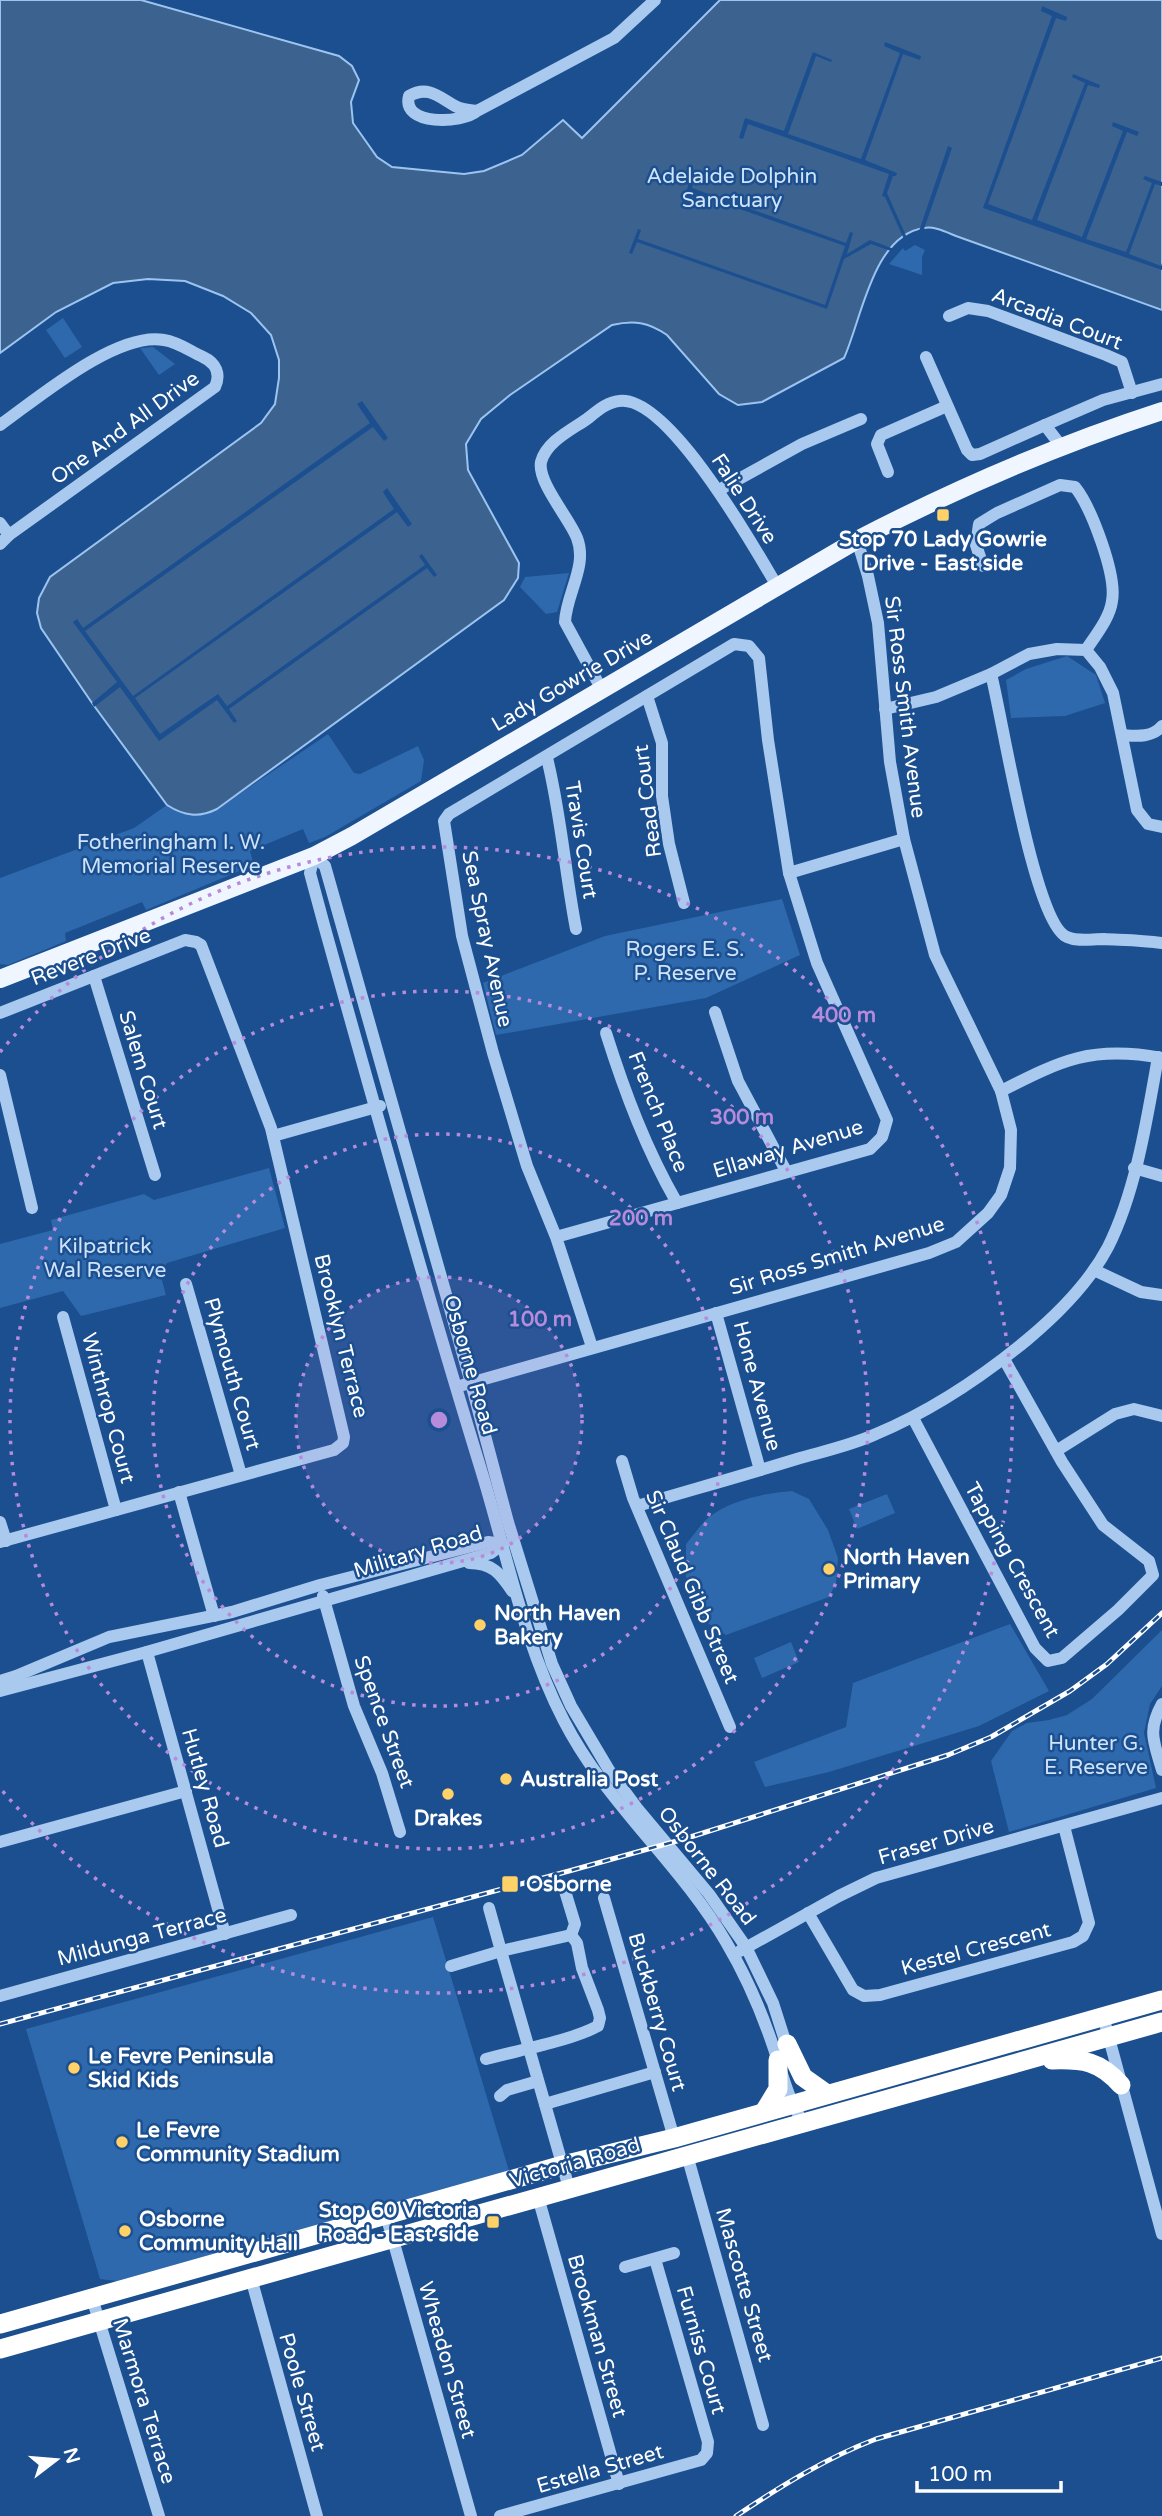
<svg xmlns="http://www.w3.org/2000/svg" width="1162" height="2516" viewBox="0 0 1162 2516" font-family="'Varela Round',sans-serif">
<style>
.green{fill:#2e69ad}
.water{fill:#3c6290;stroke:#9cc4f0;stroke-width:2}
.pier{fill:#1b4f8f}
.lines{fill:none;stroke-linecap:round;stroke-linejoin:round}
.minor{stroke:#a9c9ee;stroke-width:12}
.major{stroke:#f0f6ff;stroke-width:18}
.highway{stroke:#fff;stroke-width:19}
.rail-casing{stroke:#fff;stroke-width:5}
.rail{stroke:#1b4f8f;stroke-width:2.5;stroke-dasharray:8;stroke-linecap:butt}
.ring{fill:none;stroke:#b68bdc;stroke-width:3.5;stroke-dasharray:3.5 7}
.poi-dot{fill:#ffd166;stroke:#1b4f8f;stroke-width:2.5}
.labels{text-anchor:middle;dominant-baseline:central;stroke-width:5;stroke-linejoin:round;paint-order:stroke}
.park-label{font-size:21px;fill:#cfe3fa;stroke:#1b4f8f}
.street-label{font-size:21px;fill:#fff;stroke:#1b4f8f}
.poi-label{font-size:21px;font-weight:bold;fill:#fff;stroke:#1b4f8f;text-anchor:start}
.centre{fill:#b68bdc;stroke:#1b4f8f;stroke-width:3.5}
.ring-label{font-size:21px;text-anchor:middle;font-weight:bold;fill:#b68bdc;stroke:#1b4f8f;stroke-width:5;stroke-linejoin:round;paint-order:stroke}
</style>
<rect width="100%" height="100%" fill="#1b4f8f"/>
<g class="green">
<polygon points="915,245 925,250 922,257 922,275 889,264 903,248 905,251"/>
<polygon points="63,318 82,347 65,358 46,330"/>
<polygon points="153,347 175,364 159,375 140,348"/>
<polygon points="569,573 557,612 546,614 520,587 525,577"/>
<polygon points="1067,656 1096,675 1105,703 1065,716 1011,718 1006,680 1026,669"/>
<path d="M328 734 354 773 360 774 418 746 424 760 421 781 325 837 309 843 303 829 250 851 254 865 146 910 142 902 65 933 66 941 8 965 0 964V878L134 828 167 805C184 816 199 817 217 809Z"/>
<polygon points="782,899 800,955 706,998 496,1035 483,983 605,936"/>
<polygon points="269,1168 285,1228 167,1263 160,1273 166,1295 81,1316 63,1291 0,1308 0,1244 53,1230 51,1220 144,1194 154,1200"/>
<path d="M792 1491 809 1499 828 1530 838 1558 836 1583 829 1597 726 1635 703 1620 686 1577V1544C693 1536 700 1525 708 1518 730 1500 765 1493 792 1491Z"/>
<polygon points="887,1494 895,1513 857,1529 849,1509"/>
<polygon points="1010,1624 1049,1691 979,1726 829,1772 765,1787 754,1762 846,1727 853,1683"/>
<polygon points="1162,1630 1162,1686 1150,1704 1144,1733 1156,1788 1009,1832 991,1761 1012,1731 1027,1723 1049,1720 1067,1715 1092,1699"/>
<polygon points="791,1642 799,1662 762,1678 754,1658"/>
<polygon points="433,1917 509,2171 117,2281 100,2279 26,2029"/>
</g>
<path class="water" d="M0 0H141L339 56 352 66 359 80 351 102 353 123 377 157 392 167 464 174 484 171 522 155 563 120 582 138 720 0H1162V310L956 236C946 232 934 226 924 228 873 235 862 318 844 358L762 402 738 405 719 394 667 335C648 322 634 320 612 325L510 395 481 419 466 444 468 470 519 563 518 578 504 600 217 809C199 818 184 816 167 805L92 703 41 628 37 613 39 598 50 577 261 423 275 404 279 378V360L271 335 251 313 223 296 185 281 148 279 113 283 56 312 0 353Z"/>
<g class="pier">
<polygon points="1042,6 1067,17 1066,21 1056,18 988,204 1032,220 1085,83 1072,77 1073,74 1100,85 1099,88 1088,85 1037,220 1082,237 1123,131 1112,126 1113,122 1139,132 1137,136 1127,132 1086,239 1126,252 1152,183 1143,179 1145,176 1162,182 1162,186 1155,184 1129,254 1161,266 1162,263 1162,270 983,208 1052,16 1041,11"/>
<polygon points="885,42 921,56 920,60 903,54 865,160 897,173 896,176 893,176 887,193 907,238 904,239 885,197 882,196 889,174 748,124 743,139 739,138 745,118 784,131 813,52 832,60 831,62 816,56 788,134 861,159 900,53 884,46"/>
<polygon points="948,146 952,148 923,232 918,234"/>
<polygon points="691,178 694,179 692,188 846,243 850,232 853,233 847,254 870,240 894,249 891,251 871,244 844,259 827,309 637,242 632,254 629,253 638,229 641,230 638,239 825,305 845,246 691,192 686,204 682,203"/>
<polygon points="362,401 388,438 384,441 373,427 85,631 133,696 394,509 383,492 387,488 412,524 408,527 397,512 135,698 160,734 218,694 227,706 425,565 419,556 422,554 437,575 434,577 427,568 229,709 237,721 234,723 217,700 159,741 120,687 94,707 92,703 117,682 73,622 77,619 83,628 370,423 357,404"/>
</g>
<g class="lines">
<g class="minor">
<path d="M477 111C469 110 462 110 455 106 439 97 428 85 409 96 401 126 462 124 477 111L614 38 655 0"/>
<polyline points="949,316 968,308 988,311 1106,355 1122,362 1132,393"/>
<polyline points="926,357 967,450 972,455 980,454 1045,425"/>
<path d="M0 425C38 398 117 331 164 340 178 342 190 351 203 357 216 363 221 374 215 387L9 535 0 544"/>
<polyline points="1061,446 1045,425 1103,400 1162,384"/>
<polyline points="888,472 877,444 881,435 947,406"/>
<polyline points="719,490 802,444 861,419"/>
<polyline points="0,523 9,535"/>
<path d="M983 566 976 545 979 524 997 513 1060 485 1075 487C1091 507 1117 575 1112 601 1110 618 1095 636 1086 650"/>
<path d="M991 674C1002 715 1034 924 1067 937 1078 942 1091 939 1104 939 1123 940 1143 940 1162 943"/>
<path d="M602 690 565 622C566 594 588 566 577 538 570 519 537 482 541 462 546 442 571 430 587 419 596 412 607 402 619 401 668 394 754 547 777 586"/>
<polyline points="647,696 662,743 662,796 669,844 684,903"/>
<polyline points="885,709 936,697 991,674 1029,654 1057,649 1086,650 1100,667 1113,693 1137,810 1148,824 1162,827"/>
<path d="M1122 735C1136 736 1152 738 1162 726"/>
<path d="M547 758C561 814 565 872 576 929"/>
<polyline points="314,856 325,866 471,1383 508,1522 552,1664 571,1706 609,1770 637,1808 709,1894 746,1947 773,2003 788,2050"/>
<path d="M314 856 310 873 324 925C375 1108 426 1291 482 1473 507 1555 524 1644 564 1721 606 1803 680 1863 726 1942 745 1974 760 2008 772 2043 782 2071 787 2098 803 2122"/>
<polyline points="789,873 904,839"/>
<polyline points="94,976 155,1175"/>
<polyline points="715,1012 738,1081 786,1171"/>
<polyline points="0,1013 185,940 196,942 201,945 271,1128 344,1437 343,1443 334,1450 0,1542"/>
<path d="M606 1033C625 1093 646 1149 677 1203"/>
<polyline points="0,1075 32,1208"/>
<path d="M1001 1091C1062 1060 1092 1045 1162 1058"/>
<polyline points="273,1136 380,1106"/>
<polyline points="1134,1168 1162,1176"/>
<polyline points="556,1237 870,1149 882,1137 887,1120 817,963 789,873 768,740 759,658 749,646 734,644 449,814 444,821 462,936 493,1053 527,1166 556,1237 592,1347"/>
<polyline points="1094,1270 1141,1292 1162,1295"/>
<polyline points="186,1284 241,1475"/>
<polyline points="716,1313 760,1470"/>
<polyline points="63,1317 116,1510"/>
<polyline points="463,1385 929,1253 956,1242 988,1213 1001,1195 1010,1168 1011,1130 1001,1091 935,955 904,839 890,762 878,623 868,576 857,540"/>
<polyline points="913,1418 1035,1648 1048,1661 1062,1658 1118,1610 1153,1575 1149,1561 1103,1525 1062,1462 1004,1359"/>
<polyline points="1056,1451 1115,1414 1134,1409 1162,1416"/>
<polyline points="622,1461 633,1498 730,1727"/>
<polyline points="179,1492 214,1616"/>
<path d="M637 1506C691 1490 745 1475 800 1458 825 1451 852 1445 876 1434 931 1411 982 1377 1028 1339 1059 1313 1089 1283 1108 1247 1136 1191 1147 1119 1158 1057"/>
<polyline points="0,1522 6,1541"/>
<path d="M469 1563C492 1563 500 1573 512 1591"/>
<polyline points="323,1596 354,1706 382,1773 400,1832"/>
<polyline points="147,1652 225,1934"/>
<polyline points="0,1681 16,1676 109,1637 232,1612 320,1585 488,1542 503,1544"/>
<polyline points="0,1691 143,1653 491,1553 503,1544"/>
<path d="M1162 1704C1147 1731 1154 1742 1162 1770"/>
<polyline points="0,1842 186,1791"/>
<polyline points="565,1891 575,1924 571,1935"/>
<polyline points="604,1898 674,2138"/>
<polyline points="808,1913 853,1990 864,1996 880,1995 1073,1942 1083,1936 1089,1923 1064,1826"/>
<polyline points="740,1951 839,1896 876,1878 1162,1798"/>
<polyline points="451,1966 501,1951 489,1908"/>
<polyline points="0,1996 291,1915"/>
<polyline points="1103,2016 1162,2234"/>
<path d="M486 2059C519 2050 570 2041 598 2026L600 2018 598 2010 582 1968 577 1943 571 1935 501 1951C523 2030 547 2109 569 2188"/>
<polyline points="500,2096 507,2090 538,2081"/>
<polyline points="545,2104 655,2072"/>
<polyline points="687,2155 763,2425"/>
<polyline points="538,2197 619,2484"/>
<polyline points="386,2215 471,2516"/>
<polyline points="625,2267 674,2253"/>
<polyline points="251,2278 317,2516"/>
<polyline points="92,2298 159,2516"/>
<polyline points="500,2516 701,2460 707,2453 708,2442 655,2259"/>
</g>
<path class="major" d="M0 979 314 856 352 836 857 540C955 489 1057 445 1162 411"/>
<g class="highway">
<polyline points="787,2044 803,2077 827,2094"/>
<path d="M1052 2060C1083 2059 1100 2061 1121 2085"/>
<polyline points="764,2112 778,2089 778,2060"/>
<polyline points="0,2324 563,2165 674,2138 1162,2000"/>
<polyline points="0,2349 1162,2022"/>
</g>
<defs>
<g id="rail">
<polyline points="0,2024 569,1871 684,1839 948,1755 991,1737 1070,1691 1107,1664 1162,1613"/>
<path d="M736 2516C781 2486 826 2458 876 2439L1162 2358"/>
</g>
</defs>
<use href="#rail" class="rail-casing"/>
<use href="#rail" class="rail"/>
</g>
<circle cx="439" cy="1420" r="143" fill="#b68bdc" fill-opacity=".12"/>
<g class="ring">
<circle cx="439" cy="1420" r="143"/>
<circle cx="439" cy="1420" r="286"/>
<circle cx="439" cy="1420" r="429"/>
<path d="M0 1052A573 573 0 1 1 0 1788"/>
</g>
<g class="poi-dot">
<rect x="936" y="508" width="14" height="14" rx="3.5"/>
<circle cx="829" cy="1569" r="7"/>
<circle cx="480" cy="1625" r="7"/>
<circle cx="506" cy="1779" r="7"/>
<circle cx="448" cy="1794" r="7"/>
<rect x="501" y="1875" width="18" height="18" rx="3.5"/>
<circle cx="74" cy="2068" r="7"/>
<circle cx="122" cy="2142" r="7"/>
<rect x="486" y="2215" width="14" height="14" rx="3.5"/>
<circle cx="125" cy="2231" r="7"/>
</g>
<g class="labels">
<g class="park-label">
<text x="732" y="176">Adelaide Dolphin<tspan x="732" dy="24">Sanctuary</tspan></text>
<text x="171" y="842">Fotheringham I. W.<tspan x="171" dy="24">Memorial Reserve</tspan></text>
<text x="685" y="949">Rogers E. S.<tspan x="685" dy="24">P. Reserve</tspan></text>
<text x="105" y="1246">Kilpatrick<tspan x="105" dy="24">Wal Reserve</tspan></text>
<text x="1096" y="1743">Hunter G.<tspan x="1096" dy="24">E. Reserve</tspan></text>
</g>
<g class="street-label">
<text transform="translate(1057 319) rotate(21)">Arcadia Court</text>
<text transform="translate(125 428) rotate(-36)">One And All Drive</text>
<text transform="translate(744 499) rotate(57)">Falie Drive</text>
<text transform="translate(572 681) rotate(-30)">Lady Gowrie Drive</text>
<text transform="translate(905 707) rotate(83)">Sir Ross Smith Avenue</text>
<text transform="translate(648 801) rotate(-97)">Read Court</text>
<text transform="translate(581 840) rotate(81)">Travis Court</text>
<text transform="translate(487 939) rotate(78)">Sea Spray Avenue</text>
<text transform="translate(91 957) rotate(-21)">Revere Drive</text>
<text transform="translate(143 1070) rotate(73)">Salem Court</text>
<text transform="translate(658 1112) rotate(68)">French Place</text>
<text transform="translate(788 1149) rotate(-17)">Ellaway Avenue</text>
<text transform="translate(837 1256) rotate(-17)">Sir Ross Smith Avenue</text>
<text transform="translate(341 1336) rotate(76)">Brooklyn Terrace</text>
<text transform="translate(470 1365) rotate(74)">Osborne Road</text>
<text transform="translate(232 1374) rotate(74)">Plymouth Court</text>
<text transform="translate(757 1386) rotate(75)">Hone Avenue</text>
<text transform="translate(108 1408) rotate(75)">Winthrop Court</text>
<text transform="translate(418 1552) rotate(-17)">Military Road</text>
<text transform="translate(1012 1560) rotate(61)">Tapping Crescent</text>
<text transform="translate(692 1587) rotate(67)">Sir Claud Gibb Street</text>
<text transform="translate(384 1722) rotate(70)">Spence Street</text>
<text transform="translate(205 1788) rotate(74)">Hutley Road</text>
<text transform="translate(936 1842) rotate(-16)">Fraser Drive</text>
<text transform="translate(707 1866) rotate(52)">Osborne Road</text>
<text transform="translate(142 1937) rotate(-15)">Mildunga Terrace</text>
<text transform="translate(976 1949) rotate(-15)">Kestel Crescent</text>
<text transform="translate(657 2012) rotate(74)">Buckberry Court</text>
<text transform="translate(575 2163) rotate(-16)">Victoria Road</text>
<text transform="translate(744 2285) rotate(74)">Mascotte Street</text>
<text transform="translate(597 2336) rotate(74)">Brookman Street</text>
<text transform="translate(701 2350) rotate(74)">Furniss Court</text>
<text transform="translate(447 2360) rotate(74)">Wheadon Street</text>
<text transform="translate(302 2392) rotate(74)">Poole Street</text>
<text transform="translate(144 2401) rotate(73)">Marmora Terrace</text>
<text transform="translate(600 2469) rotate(-16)">Estella Street</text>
</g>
<g class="poi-label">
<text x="943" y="539" text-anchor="middle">Stop 70 Lady Gowrie<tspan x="943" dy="24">Drive - East side</tspan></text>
<text x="843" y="1557">North Haven<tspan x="843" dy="24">Primary</tspan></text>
<text x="494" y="1613">North Haven<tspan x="494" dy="24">Bakery</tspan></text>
<text x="520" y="1779">Australia Post</text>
<text x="448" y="1818" text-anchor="middle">Drakes</text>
<text x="526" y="1884">Osborne</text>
<text x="88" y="2056">Le Fevre Peninsula<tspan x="88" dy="24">Skid Kids</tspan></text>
<text x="136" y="2130">Le Fevre<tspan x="136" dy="24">Community Stadium</tspan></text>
<text x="479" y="2210" text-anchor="end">Stop 60 Victoria<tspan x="479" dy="24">Road - East side</tspan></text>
<text x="139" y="2219">Osborne<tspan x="139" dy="24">Community Hall</tspan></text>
</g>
</g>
<circle cx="439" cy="1420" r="10" class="centre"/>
<g class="ring-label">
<text x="844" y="1022">400 m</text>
<text x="742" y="1124">300 m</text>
<text x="641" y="1225">200 m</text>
<text x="540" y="1326">100 m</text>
</g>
<g transform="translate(56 2460) rotate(74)" stroke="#1b4f8f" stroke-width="5" paint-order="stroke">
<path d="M0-5L12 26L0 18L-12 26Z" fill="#ffffff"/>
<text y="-10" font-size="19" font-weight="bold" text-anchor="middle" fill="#ffffff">N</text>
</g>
<path d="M917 2481v10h144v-10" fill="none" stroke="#ffffff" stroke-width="3.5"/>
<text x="928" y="2481" font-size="21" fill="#ffffff" stroke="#1b4f8f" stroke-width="5" paint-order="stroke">100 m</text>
</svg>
